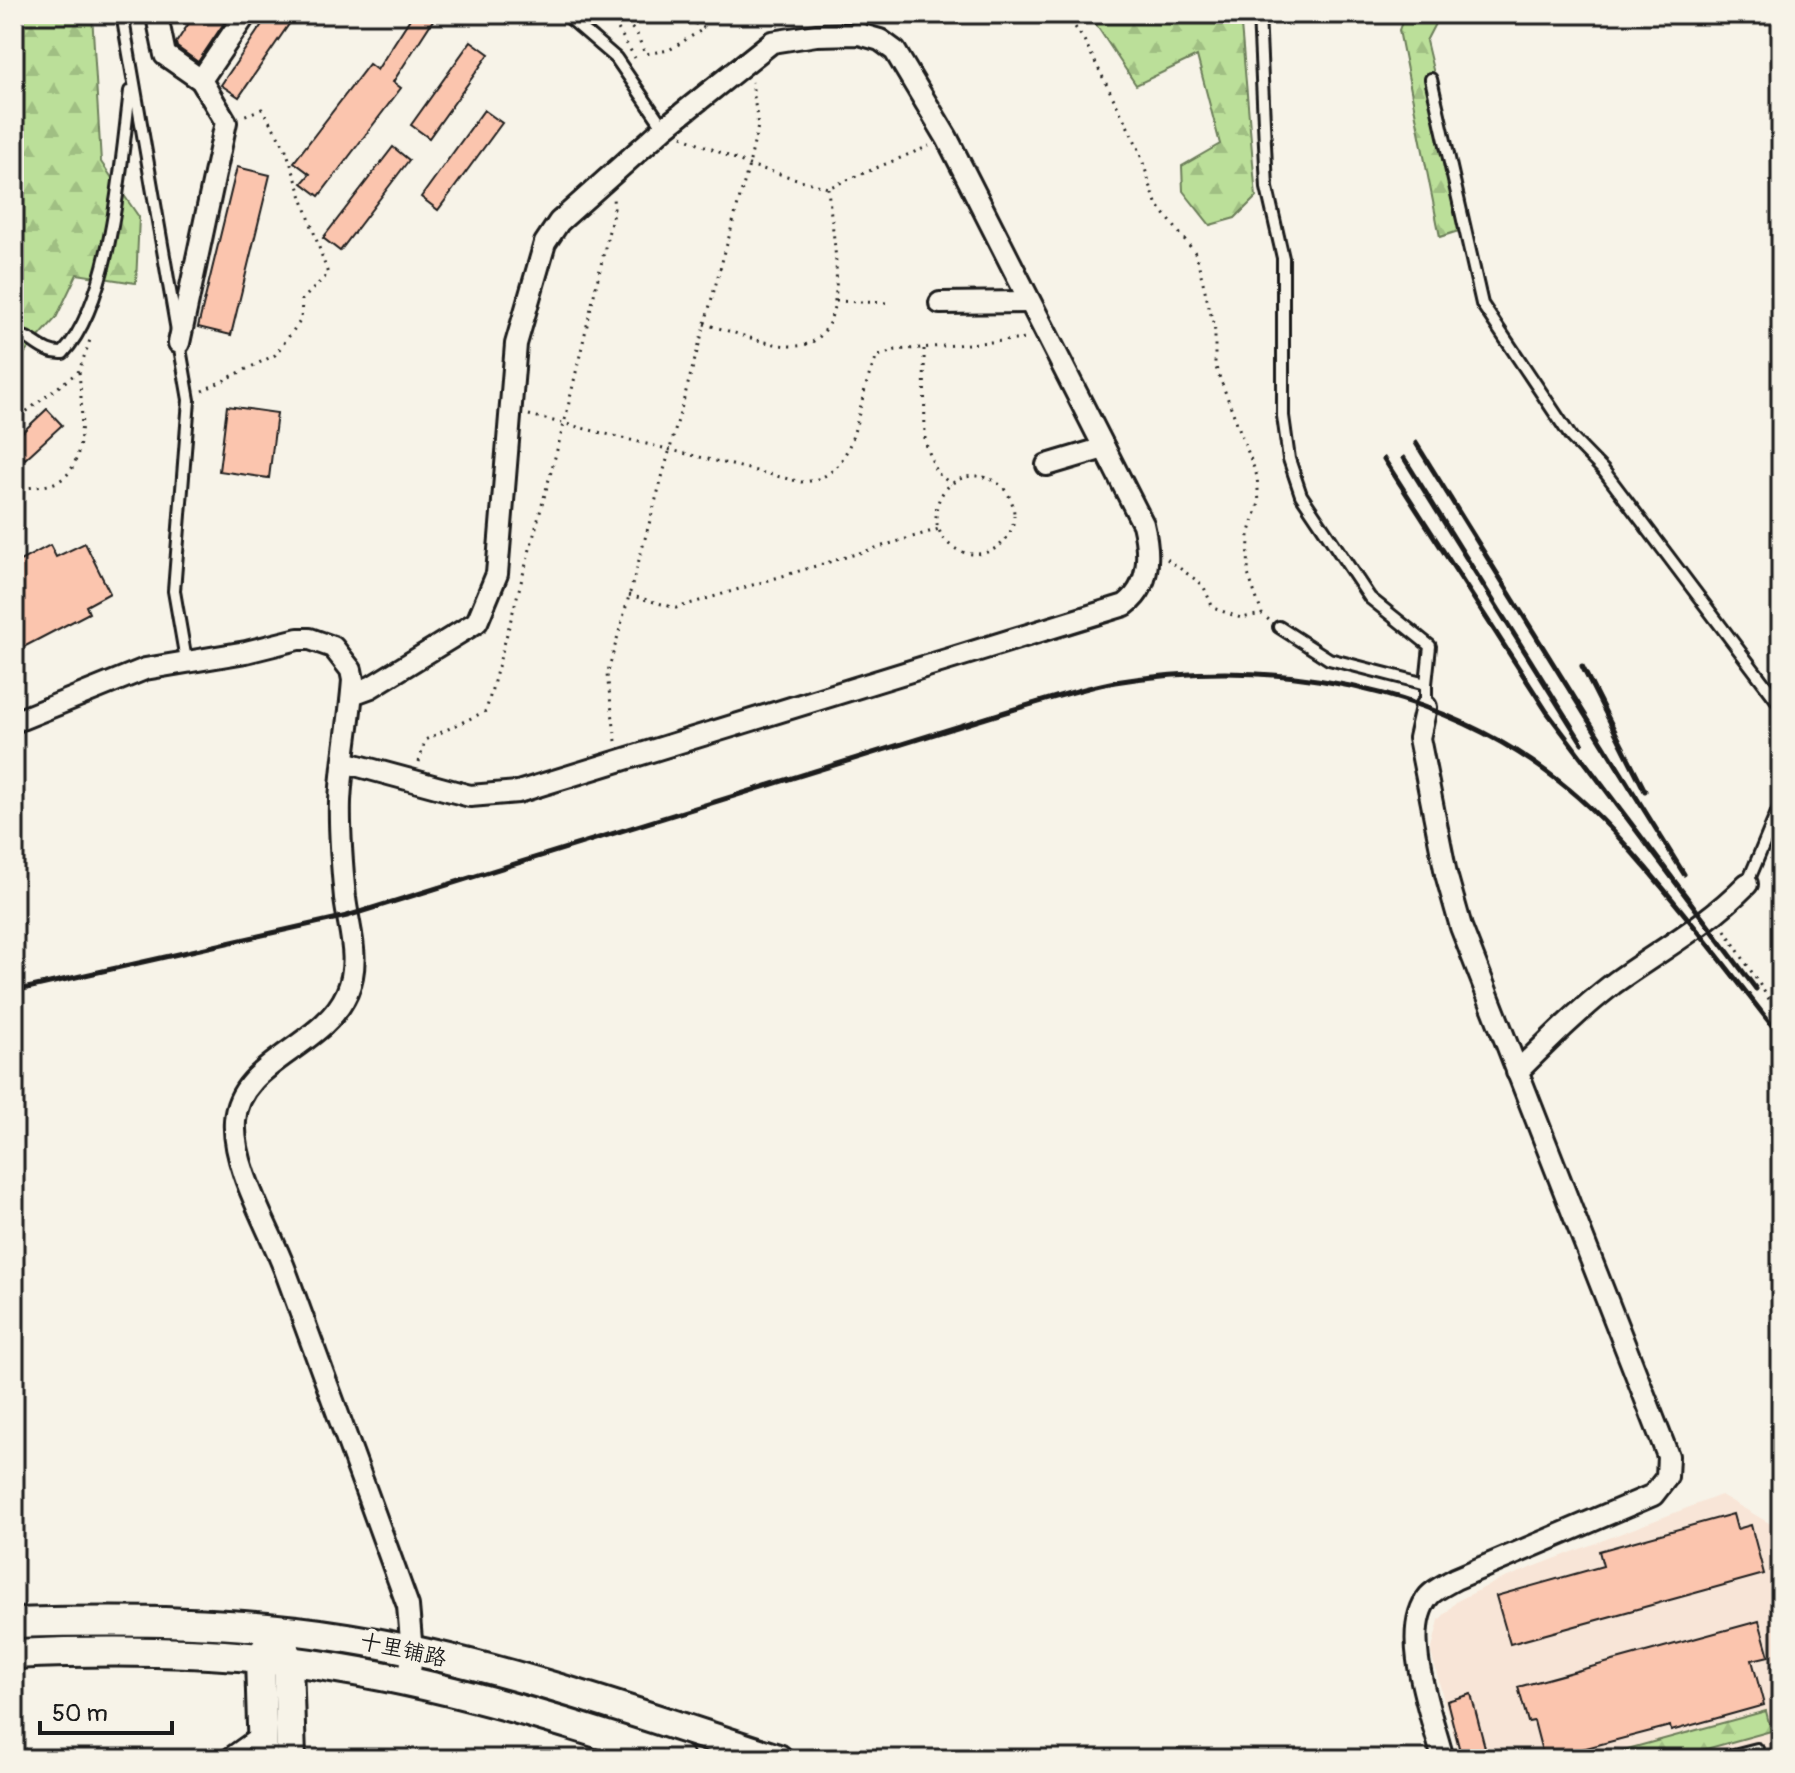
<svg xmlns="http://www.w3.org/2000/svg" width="1795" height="1773" viewBox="0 0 1795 1773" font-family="Pangolin,'LXGW WenKai TC',sans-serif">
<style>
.built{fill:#f8e5d7}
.forest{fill:url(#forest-firs);stroke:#6c7e5a;stroke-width:2}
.building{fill:#fbc5ae;stroke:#1c1c1c;stroke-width:2}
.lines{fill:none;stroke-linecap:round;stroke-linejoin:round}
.lane-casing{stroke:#1c1c1c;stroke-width:16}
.street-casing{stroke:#1c1c1c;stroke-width:26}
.secondary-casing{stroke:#1c1c1c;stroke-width:34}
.path{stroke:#1c1c1c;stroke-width:3;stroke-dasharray:2 6;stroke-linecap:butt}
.lane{stroke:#f7f3e8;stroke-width:10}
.street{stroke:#f7f3e8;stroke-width:20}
.secondary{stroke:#f7f3e8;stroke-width:28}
.rail{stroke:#1c1c1c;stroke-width:5}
.labels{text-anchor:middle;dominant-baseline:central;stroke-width:8;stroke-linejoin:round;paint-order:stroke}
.street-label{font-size:22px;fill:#1c1c1c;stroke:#f7f3e8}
</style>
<defs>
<pattern id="forest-firs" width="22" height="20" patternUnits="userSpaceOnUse" patternTransform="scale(2)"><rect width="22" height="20" fill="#bbdf99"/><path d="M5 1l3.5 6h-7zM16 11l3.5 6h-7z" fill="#a0bf83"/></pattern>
</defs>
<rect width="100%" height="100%" fill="#f7f3e8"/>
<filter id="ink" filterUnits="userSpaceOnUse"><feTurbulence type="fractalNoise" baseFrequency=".0125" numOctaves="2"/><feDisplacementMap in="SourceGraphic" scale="16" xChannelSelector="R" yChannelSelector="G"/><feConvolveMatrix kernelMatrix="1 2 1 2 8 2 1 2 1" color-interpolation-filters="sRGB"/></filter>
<g filter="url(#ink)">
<polygon class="built" points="1721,1495 1781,1530 1781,1759 1460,1759 1431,1653 1439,1620 1457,1601 1497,1581"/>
<g class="forest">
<polygon points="14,14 92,14 101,162 139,217 136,283 77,274 56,318 14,365"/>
<polygon points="1089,14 1240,14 1256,197 1235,218 1210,225 1183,191 1182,166 1220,144 1197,56 1136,85"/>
<polygon points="1405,14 1440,14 1426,41 1471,227 1440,237 1399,30"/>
<polygon points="1766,1711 1771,1731 1670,1759 1591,1759"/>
</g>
<g class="building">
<polygon points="195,14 230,14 198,62 177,47 176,43"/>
<polygon points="269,14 296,14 239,97 221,85"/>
<polygon points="413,14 437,14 393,82 401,88 319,196 302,183 310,174 294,162 369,64 377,70"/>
<polygon points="471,41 489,54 429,138 411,125"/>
<polygon points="484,110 502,123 438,210 421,197"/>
<polygon points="393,147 409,160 340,251 323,238"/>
<polygon points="237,167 270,175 231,335 198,327"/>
<polygon points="227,406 277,413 269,478 219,471"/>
<polygon points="47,409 62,425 25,459 14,447 14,440"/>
<polygon points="85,543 110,593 86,606 89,613 14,652 14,564 50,545 56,557"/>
<polygon points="1733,1514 1737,1529 1751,1525 1764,1574 1510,1644 1496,1596 1603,1566 1599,1551"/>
<polygon points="1759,1621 1769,1656 1752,1660 1764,1705 1671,1731 1670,1726 1544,1759 1534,1721 1528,1722 1518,1687"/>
<polygon points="1471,1694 1488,1759 1462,1759 1447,1701"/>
</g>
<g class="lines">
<defs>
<g id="lane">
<polyline points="122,14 189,400 174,591 186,660"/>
<polyline points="565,14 616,58 664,128"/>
<polyline points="1259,14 1267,188 1283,258 1283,416 1289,459 1301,495 1370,598 1430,646 1426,684"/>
<polyline points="1431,79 1482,304 1571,437 1604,471 1781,706"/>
<path d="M14 335C35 336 40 354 63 353 112 300 121 162 130 91"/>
<polyline points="1279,627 1329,659 1426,684 1426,707"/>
<polyline points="1747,884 1781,803"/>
<polyline points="1718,1759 1757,1749 1760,1759"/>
</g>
<g id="street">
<polyline points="163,14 158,21 165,55 201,80 226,122 179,343"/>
<polyline points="201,80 246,14"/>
<polyline points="940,303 1028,302"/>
<polyline points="1047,465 1104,448"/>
<path d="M1426 707 1419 738 1446 874 1461 927 1668 1456 1667 1477 1653 1495 1455 1579C1447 1584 1435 1589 1429 1596 1398 1632 1433 1718 1443 1759"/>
<path d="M14 722 145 669 246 652 298 639H310L333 647 351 670 353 680C350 721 342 761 340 801 339 833 342 866 345 898 349 931 361 960 347 993 323 1048 238 1062 235 1121 232 1167 269 1227 285 1270 327 1382 367 1494 408 1606L412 1652 409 1682"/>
<path d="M344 762 470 796 518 792 1125 605C1151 586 1150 553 1143 524L947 138 895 51 880 40 859 34 816 35 772 42 664 128 559 222 545 243 516 344 497 574 477 622 371 687 352 694"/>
<path d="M1517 1072C1548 1041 1578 1011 1613 984 1660 950 1706 926 1747 884"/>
<polyline points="230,1759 261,1737"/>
</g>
<g id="secondary">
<path d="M14 1623C124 1620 238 1620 347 1638 494 1662 636 1713 778 1759"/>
<polyline points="283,1645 288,1661 291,1759"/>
<path d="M14 1654C122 1649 236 1650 343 1669 458 1688 568 1723 679 1759"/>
<polyline points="263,1759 260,1658 269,1644"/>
</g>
</defs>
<use href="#lane" class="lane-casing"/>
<use href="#street" class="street-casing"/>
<use href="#secondary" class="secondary-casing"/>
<g class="path">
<polyline points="673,14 705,28"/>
<polyline points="1066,14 1084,40 1138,147 1156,203 1196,254 1215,331 1215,365 1257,476 1259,503 1249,535 1248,574 1262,614 1269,620"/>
<polyline points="621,16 637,34 645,54 669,50 705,28"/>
<polyline points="620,17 614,22 635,58"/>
<polyline points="682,136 749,165 828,188 929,146"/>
<polyline points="836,301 888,303"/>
<path d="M704 324C732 331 762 344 789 346 860 351 831 231 828 188"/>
<polyline points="924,349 925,441 936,472 951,484"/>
<polyline points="202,391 275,355 301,320 302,300 328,274 285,147 262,109 243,116"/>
<path d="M529 415 801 482C864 479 852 399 878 356L896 350 1027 339"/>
<polyline points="14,421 79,371 90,340"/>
<circle cx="975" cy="515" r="39"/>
<path d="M14 490C29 486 47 489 62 479 89 461 81 398 79 371"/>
<polyline points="1167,559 1203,585 1213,608 1241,618 1262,614"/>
<polyline points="629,595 676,608 939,529"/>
<polyline points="616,741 607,675 749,165 758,126 752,82"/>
<polyline points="419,762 425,740 486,711 564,424 614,209 613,198"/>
<polyline points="1725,930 1781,1018"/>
</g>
<use href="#lane" class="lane"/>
<use href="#street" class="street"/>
<use href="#secondary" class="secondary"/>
<g class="rail">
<polyline points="1416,443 1684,874"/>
<polyline points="1404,458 1582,743"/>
<polyline points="1384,459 1547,712 1756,989"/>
<polyline points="1582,666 1645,791"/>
<path d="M14 991 347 916 1015 709C1048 700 1081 688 1115 682 1294 653 1484 693 1612 830 1672 895 1726 967 1781 1037"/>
</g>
</g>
</g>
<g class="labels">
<g class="street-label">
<text transform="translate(403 1650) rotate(12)">十里铺路</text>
</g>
</g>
<rect width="1795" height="1773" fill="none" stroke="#f7f3e8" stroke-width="48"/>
<rect x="24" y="24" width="1747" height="1725" fill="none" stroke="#1c1c1c" stroke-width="3" filter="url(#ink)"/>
<path d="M40 1721v12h132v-12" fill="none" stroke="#1c1c1c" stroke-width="4"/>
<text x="52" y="1721" font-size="24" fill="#1c1c1c" stroke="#f7f3e8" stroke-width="6" paint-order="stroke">50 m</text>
</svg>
